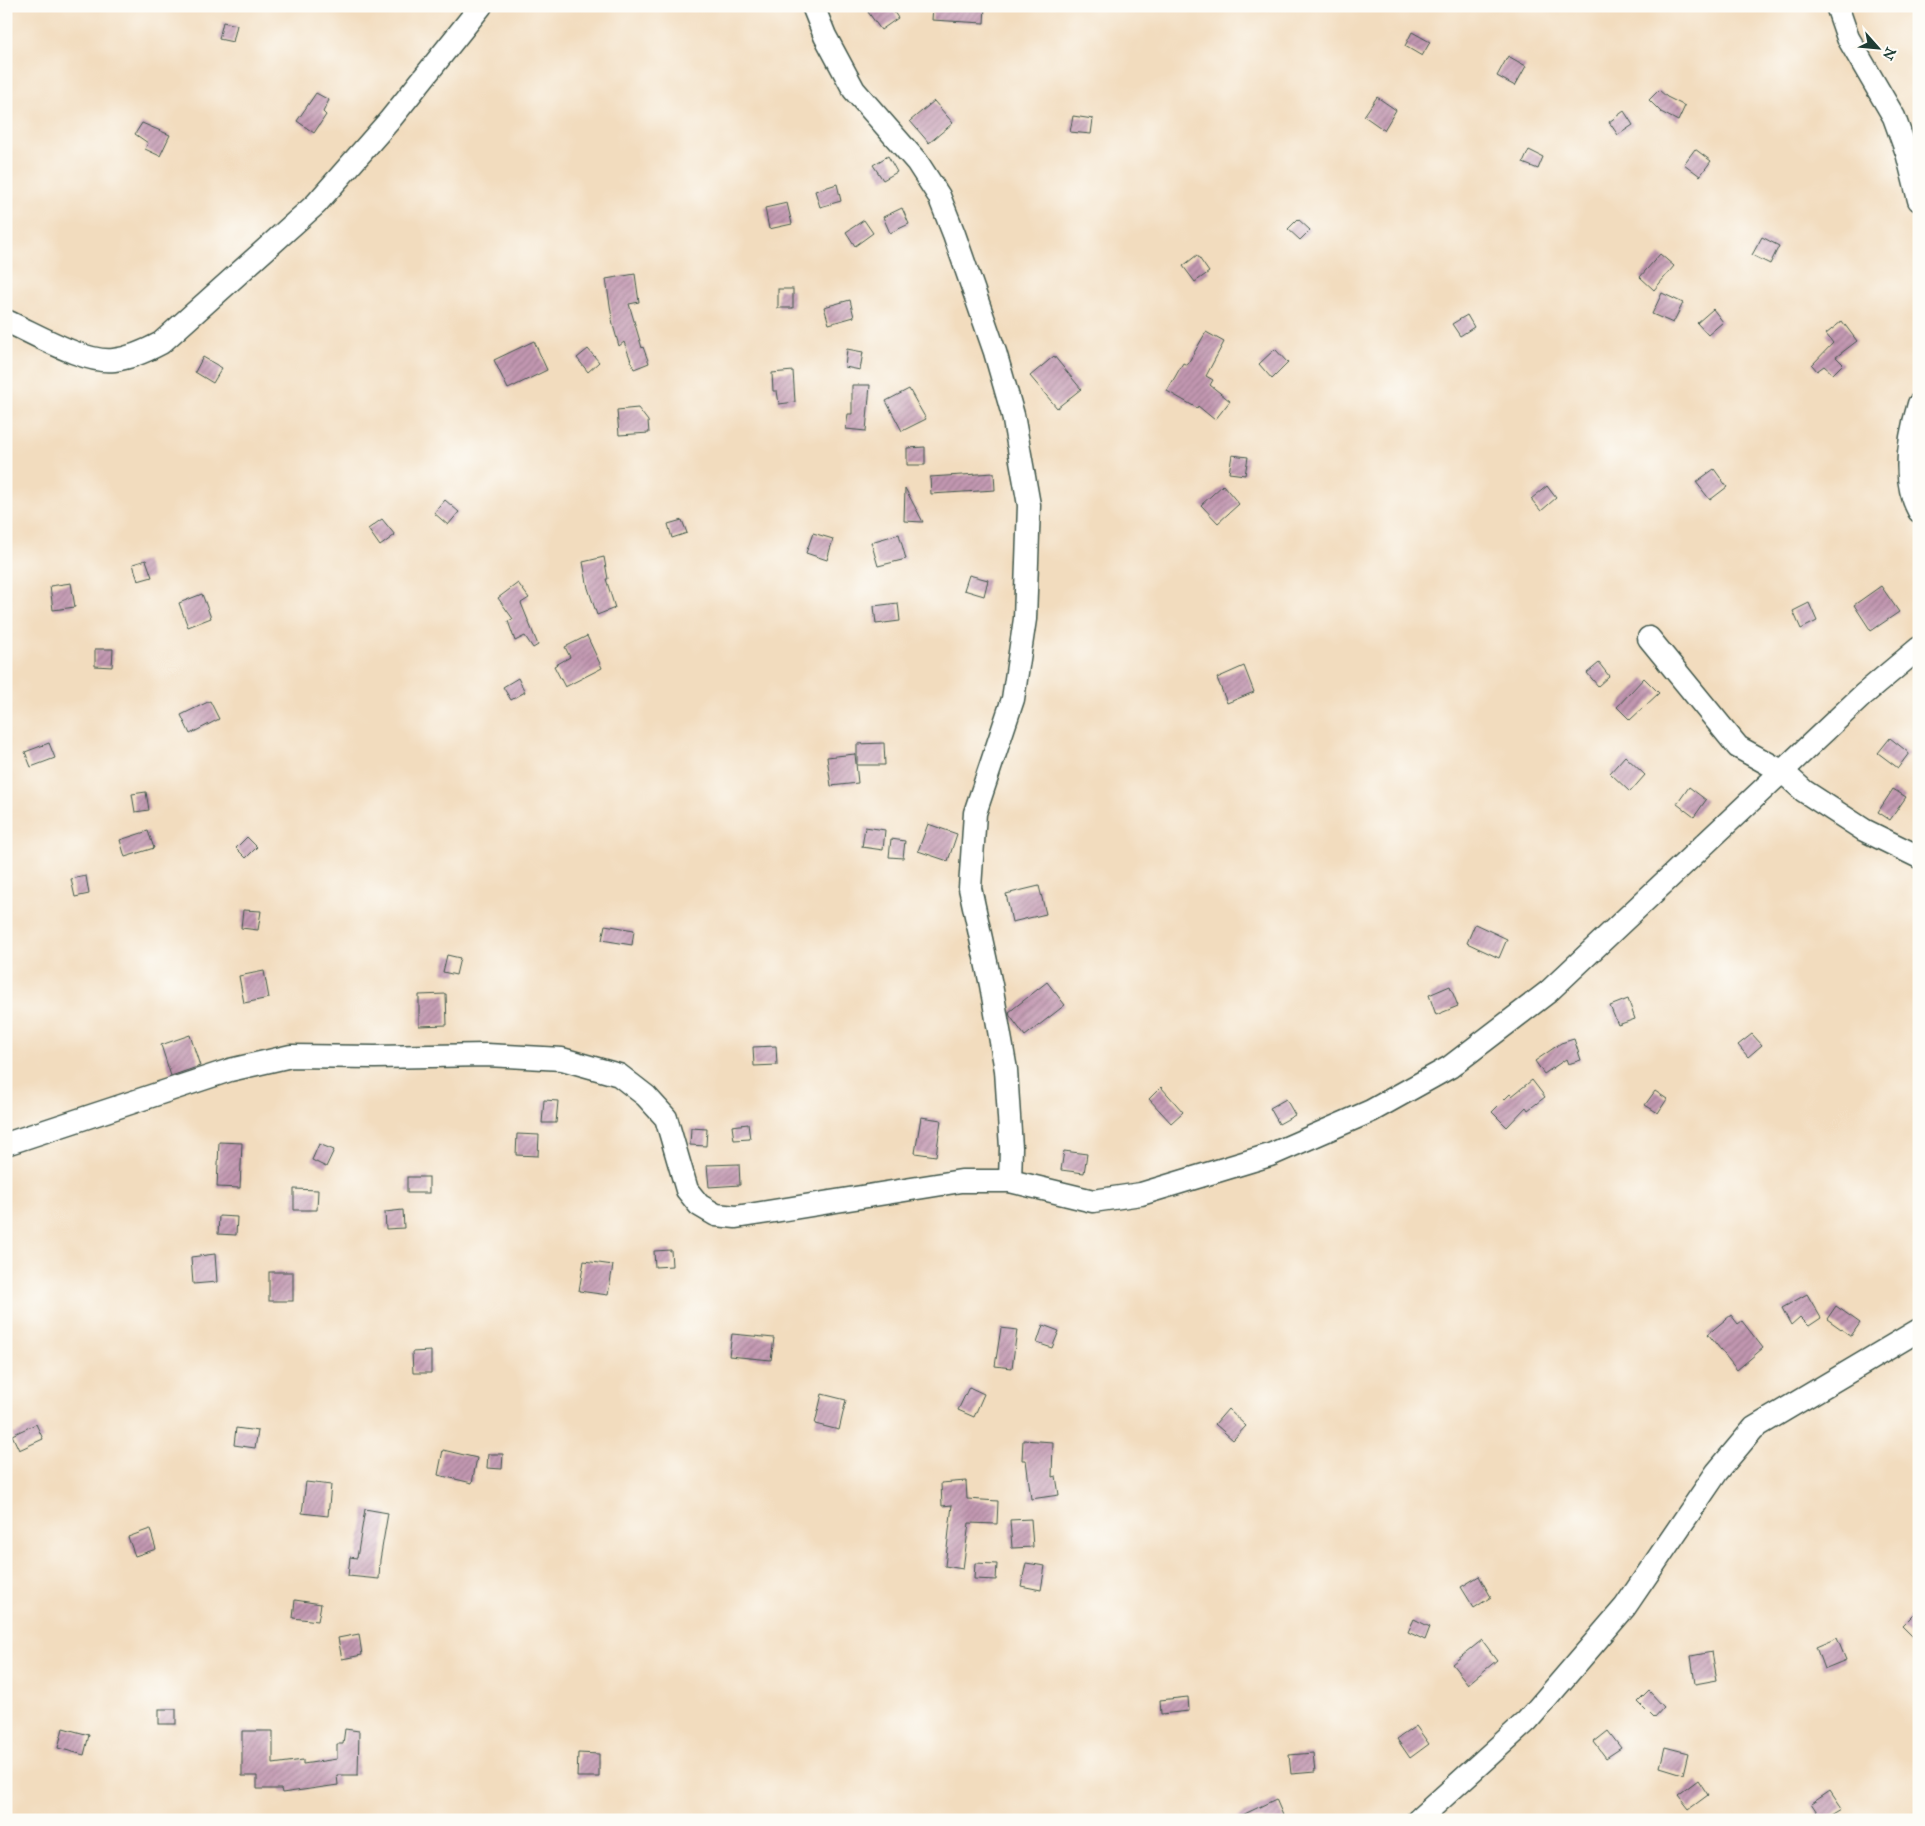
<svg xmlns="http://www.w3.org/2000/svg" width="1925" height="1826" viewBox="0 0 1925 1826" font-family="'IM FELL Great Primer',serif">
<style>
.building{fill:url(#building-hatch)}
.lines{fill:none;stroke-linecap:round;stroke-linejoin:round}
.minor-casing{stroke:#3f5549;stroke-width:25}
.minor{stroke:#fff;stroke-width:22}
</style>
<defs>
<pattern id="building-hatch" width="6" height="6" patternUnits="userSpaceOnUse" patternTransform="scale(1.25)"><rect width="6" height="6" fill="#c297b1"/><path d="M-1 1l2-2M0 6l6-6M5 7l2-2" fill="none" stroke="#9d7c91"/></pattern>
</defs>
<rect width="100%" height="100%" fill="#fdfcf7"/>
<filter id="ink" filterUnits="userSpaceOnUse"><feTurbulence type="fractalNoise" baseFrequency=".02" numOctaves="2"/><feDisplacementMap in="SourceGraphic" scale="10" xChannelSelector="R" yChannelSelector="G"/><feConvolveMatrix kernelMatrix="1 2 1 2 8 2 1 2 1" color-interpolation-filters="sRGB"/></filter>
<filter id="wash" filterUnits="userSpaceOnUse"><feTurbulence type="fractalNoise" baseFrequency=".0096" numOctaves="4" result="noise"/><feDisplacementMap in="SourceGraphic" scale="20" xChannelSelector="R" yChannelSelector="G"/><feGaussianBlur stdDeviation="1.12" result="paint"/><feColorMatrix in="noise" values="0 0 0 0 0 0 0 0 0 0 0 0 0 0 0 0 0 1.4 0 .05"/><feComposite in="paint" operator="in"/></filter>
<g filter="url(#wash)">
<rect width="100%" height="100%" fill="#f2dcbe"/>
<g id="blocks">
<g class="building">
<polygon points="876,6 890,6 898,18 881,30 868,12"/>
<polygon points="933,6 985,6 984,23 932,20"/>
<polygon points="223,22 237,25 233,42 219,39"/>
<polygon points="1412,32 1430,42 1422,56 1405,46"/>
<polygon points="1508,56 1526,66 1515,86 1497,76"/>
<polygon points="1659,90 1667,97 1685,106 1678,121 1661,112 1649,100"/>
<polygon points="316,93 329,100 323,112 326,115 314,133 297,121"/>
<polygon points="1377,97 1396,110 1384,130 1364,116"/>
<polygon points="934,101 953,123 929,143 910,121"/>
<polygon points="1624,111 1633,125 1618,135 1609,122"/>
<polygon points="1073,116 1093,119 1091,134 1070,132"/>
<polygon points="142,123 170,135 160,156 145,149 148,143 135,134"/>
<polygon points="1695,149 1711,161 1700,176 1684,164"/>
<polygon points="1529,150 1543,157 1538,169 1523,163"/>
<polygon points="888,156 897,172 883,180 873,165"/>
<polygon points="837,184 841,201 820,207 815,191"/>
<polygon points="787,203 792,224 769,229 765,208"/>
<polygon points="902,208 909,224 890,233 883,217"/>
<polygon points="1298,219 1310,230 1300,240 1288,229"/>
<polygon points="864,220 873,233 855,246 846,232"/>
<polygon points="1762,237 1779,246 1770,264 1752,255"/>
<polygon points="1660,254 1674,266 1654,290 1640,277"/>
<polygon points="1197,255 1209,272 1195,282 1183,266"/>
<polygon points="635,274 639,302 629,304 642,348 643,347 649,363 634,369 624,342 619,346 613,325 606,279"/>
<rect x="778" y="289" width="15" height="19"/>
<polygon points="1662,293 1683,303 1673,323 1652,314"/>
<polygon points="850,300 854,317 829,324 824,307"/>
<polygon points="1713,309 1723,322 1708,335 1697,323"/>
<polygon points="1467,315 1474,327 1460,336 1452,324"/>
<polygon points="1842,321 1857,341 1836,357 1843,364 1833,374 1824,366 1817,371 1812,365 1833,343 1826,334"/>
<polygon points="1206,332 1224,342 1206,376 1213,380 1210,385 1230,401 1215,420 1198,406 1197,408 1167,391 1183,363 1187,365"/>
<polygon points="534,341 547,370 508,389 494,360"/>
<polygon points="588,349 599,362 588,372 577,358"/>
<polygon points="847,349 863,352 860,370 845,367"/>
<polygon points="1275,349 1288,363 1272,379 1259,364"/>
<polygon points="1054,356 1081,389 1057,408 1030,376"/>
<polygon points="203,357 222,368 213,383 195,372"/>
<polygon points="793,371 795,402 779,404 777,391 773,391 772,373"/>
<polygon points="852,385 870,385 866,431 846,429 848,414 852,414"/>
<polygon points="909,389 926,419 902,431 886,401"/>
<polygon points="638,408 648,421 649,433 619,435 617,410"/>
<polygon points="925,447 925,465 907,465 907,448"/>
<polygon points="1232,455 1248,457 1245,475 1229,473"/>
<polygon points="1714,469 1727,487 1710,500 1696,482"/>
<polygon points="994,473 995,490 931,494 930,477"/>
<polygon points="1223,485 1239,504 1218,523 1201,505"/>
<polygon points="1547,486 1556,498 1541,511 1531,499"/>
<polygon points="905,488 923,522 904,521"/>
<polygon points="445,500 459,512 448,525 434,513"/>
<polygon points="382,519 395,535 380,546 368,529"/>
<polygon points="682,520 687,533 672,538 668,524"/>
<polygon points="813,533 833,539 827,560 806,553"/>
<polygon points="899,534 906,559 878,566 871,542"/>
<polygon points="604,557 608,579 606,579 615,608 597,615 588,588 583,562"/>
<polygon points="146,560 152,577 138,581 133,564"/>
<polygon points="969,575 988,580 984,596 964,590"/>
<polygon points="71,583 75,607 53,610 50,586"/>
<polygon points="518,583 529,598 521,603 538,645 533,648 525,636 515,641 508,621 513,619 498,598"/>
<polygon points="1881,586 1899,612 1871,631 1854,605"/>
<polygon points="202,594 211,618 188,627 179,603"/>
<polygon points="898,603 900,621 876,624 874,606"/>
<polygon points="1809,603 1817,621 1801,629 1793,611"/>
<polygon points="587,636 602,668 565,687 554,666 570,657 565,647"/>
<polygon points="95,649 113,649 112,667 95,666"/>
<polygon points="1599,663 1609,676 1598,686 1587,673"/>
<polygon points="1244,666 1254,692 1227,703 1217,678"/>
<polygon points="518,678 525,692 511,700 503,687"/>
<polygon points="1644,678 1659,693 1630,720 1617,707"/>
<polygon points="210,701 219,719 190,734 181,715"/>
<polygon points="1890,738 1909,753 1898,768 1878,753"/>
<polygon points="49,743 55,758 31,767 25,752"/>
<polygon points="884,743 885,765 857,765 857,744"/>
<polygon points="855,754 858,783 831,786 827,757"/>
<polygon points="1625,756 1645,775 1630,792 1610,773"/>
<polygon points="1689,787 1706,800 1694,817 1677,804"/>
<polygon points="1893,789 1906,797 1890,820 1878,812"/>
<polygon points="146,792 149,810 135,812 132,794"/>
<polygon points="928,824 957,834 948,861 918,851"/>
<polygon points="865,827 885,830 883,850 862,847"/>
<polygon points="148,831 154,848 125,857 120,840"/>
<polygon points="247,837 257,847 246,858 236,848"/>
<polygon points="891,839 905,841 903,858 889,857"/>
<polygon points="86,876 89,894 75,897 71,879"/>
<polygon points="1039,886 1046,914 1012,922 1006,894"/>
<polygon points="243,910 261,911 258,930 241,928"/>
<polygon points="1475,924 1507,939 1499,958 1467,943"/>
<polygon points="605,925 634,930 632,945 602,940"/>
<polygon points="447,955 460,958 456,975 443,972"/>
<polygon points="264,971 269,998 244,1003 239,976"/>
<polygon points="1047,982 1065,1005 1025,1036 1010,1016 1009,1012"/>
<polygon points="1450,986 1458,1006 1436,1015 1429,995"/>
<polygon points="446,994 447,1025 419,1026 419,995"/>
<polygon points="1628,999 1635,1019 1618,1025 1610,1006"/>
<polygon points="1752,1034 1762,1045 1748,1057 1738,1045"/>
<polygon points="190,1035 200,1066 171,1076 161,1045"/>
<polygon points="1574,1039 1581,1060 1568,1064 1566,1059 1544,1074 1535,1061 1561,1043"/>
<polygon points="776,1046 777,1065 754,1066 753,1047"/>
<polygon points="1532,1080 1545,1097 1528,1110 1526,1107 1507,1127 1492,1112 1510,1094 1512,1096"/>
<polygon points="1161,1087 1183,1112 1171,1123 1149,1099"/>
<polygon points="1655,1091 1667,1099 1658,1113 1645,1105"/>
<polygon points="1286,1099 1295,1115 1279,1124 1270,1108"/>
<polygon points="544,1100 558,1101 556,1123 542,1123"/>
<polygon points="921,1117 941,1120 936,1156 915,1153"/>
<polygon points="748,1124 750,1139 734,1140 732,1126"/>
<polygon points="691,1128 707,1129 706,1146 690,1145"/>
<polygon points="517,1134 539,1135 538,1156 516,1155"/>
<polygon points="219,1142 242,1143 240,1188 217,1187"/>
<polygon points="319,1144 334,1150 326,1167 312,1160"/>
<polygon points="1064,1151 1087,1154 1084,1173 1061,1170"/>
<polygon points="739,1164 740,1185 709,1187 707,1165"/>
<rect x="407" y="1177" width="22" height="16"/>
<polygon points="294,1189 318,1190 317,1210 294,1210"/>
<polygon points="403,1210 404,1228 386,1229 385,1212"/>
<polygon points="219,1216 237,1217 236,1235 218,1234"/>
<polygon points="671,1250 672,1266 655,1267 654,1251"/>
<polygon points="215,1254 217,1282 193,1284 191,1257"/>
<polygon points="584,1261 613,1265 608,1295 579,1291"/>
<rect x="269" y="1272" width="24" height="29"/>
<polygon points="1807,1294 1821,1318 1809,1326 1800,1317 1791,1325 1782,1308"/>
<polygon points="1836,1306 1860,1323 1851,1336 1827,1319"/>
<polygon points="1731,1315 1738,1324 1742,1321 1763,1348 1737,1370 1708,1334"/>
<polygon points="1043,1325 1059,1331 1052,1348 1037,1343"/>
<polygon points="1001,1328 1017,1330 1012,1368 995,1366"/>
<polygon points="732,1334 774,1338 771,1360 729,1356"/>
<polygon points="431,1351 431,1373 413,1373 412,1352"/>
<polygon points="969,1387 984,1394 974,1417 958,1410"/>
<polygon points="822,1394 846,1400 839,1430 815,1424"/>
<polygon points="1228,1409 1246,1426 1233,1440 1215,1424"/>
<polygon points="36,1424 43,1439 19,1450 12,1435"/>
<polygon points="236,1428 258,1431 255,1448 234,1445"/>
<polygon points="1023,1440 1053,1442 1052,1477 1056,1476 1059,1495 1031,1499 1026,1460 1022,1460"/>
<polygon points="443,1450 477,1458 472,1483 438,1475"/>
<polygon points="488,1454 503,1454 502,1469 487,1468"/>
<polygon points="966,1481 967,1499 998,1501 997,1524 969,1523 963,1569 945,1566 952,1505 942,1506 941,1483"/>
<polygon points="306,1482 331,1485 328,1516 302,1513"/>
<polygon points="365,1509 388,1513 380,1560 379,1579 348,1576 350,1557 357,1558"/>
<polygon points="1031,1519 1033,1547 1012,1548 1010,1520"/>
<polygon points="150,1529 156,1549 135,1556 128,1537"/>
<polygon points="975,1563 997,1564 996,1580 974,1579"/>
<polygon points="1026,1563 1045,1566 1041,1590 1021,1586"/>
<polygon points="1479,1576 1491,1597 1474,1608 1461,1587"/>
<polygon points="295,1600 321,1604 318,1621 293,1618"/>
<polygon points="1919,1609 1919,1643 1902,1626"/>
<polygon points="1414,1619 1430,1627 1425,1640 1408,1632"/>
<polygon points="359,1634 362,1655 342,1659 338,1638"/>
<polygon points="1837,1638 1846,1660 1824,1669 1816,1647"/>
<polygon points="1482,1640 1497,1660 1468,1684 1452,1664"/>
<polygon points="1712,1652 1717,1680 1695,1684 1691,1656"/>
<polygon points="1649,1691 1664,1707 1654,1718 1638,1702"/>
<polygon points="1188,1697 1189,1711 1161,1714 1160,1700"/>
<rect x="159" y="1709" width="17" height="15"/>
<polygon points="1416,1726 1429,1744 1410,1758 1397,1739"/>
<polygon points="63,1728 89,1735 84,1755 58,1748"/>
<polygon points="345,1729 359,1731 358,1775 337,1775 338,1785 282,1793 281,1789 257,1789 257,1776 242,1776 242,1731 273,1731 273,1764 303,1760 303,1764 337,1759 337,1744 343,1744"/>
<polygon points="1608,1731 1621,1748 1606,1758 1594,1742"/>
<polygon points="1665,1747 1688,1753 1683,1774 1660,1767"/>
<polygon points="578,1753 599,1754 599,1777 577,1777"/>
<polygon points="1313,1753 1315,1772 1291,1774 1289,1755"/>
<polygon points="1698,1780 1708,1795 1689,1809 1678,1795"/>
<polygon points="1830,1790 1842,1808 1822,1820 1811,1803"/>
<polygon points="1276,1799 1285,1820 1232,1820"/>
</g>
</g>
</g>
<g filter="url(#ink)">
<use href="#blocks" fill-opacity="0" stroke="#3f5549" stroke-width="1"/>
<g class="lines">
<defs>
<g id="minor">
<polyline points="813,6 825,36 854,90 917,162 939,196 954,234 995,352 1013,415 1029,505 1025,619 1013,699 975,813 970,888 991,985 1006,1070 1011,1148 1010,1181"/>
<polyline points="1837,6 1848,38 1894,117 1907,153 1919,200"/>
<path d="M6 321C34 333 85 364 114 360 131 358 146 351 161 343L316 204 389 121 481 6"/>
<path d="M1919 404C1909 437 1901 479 1919 511"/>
<polyline points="1649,638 1738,747 1783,772 1804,791 1864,830 1919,857"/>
<polyline points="6,1144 230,1070 291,1056 375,1057 486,1055 562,1059 619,1075 646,1096 666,1118 687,1190 699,1205 716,1215 736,1217 961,1181 1010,1181 1093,1201 1141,1194 1270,1155 1371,1111 1450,1067 1548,992 1863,695 1919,648"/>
<polyline points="1418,1820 1527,1721 1625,1607 1717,1472 1754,1428 1919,1330"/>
</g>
</defs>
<use href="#minor" class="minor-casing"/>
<use href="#minor" class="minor"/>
</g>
</g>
<rect width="1925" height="1826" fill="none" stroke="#fdfcf7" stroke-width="25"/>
<g transform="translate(1878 48) rotate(117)" stroke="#fdfcf7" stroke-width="4" paint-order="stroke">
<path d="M0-4L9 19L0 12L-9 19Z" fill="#1f3d34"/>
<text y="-8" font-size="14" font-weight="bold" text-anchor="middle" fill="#1f3d34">N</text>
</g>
</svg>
